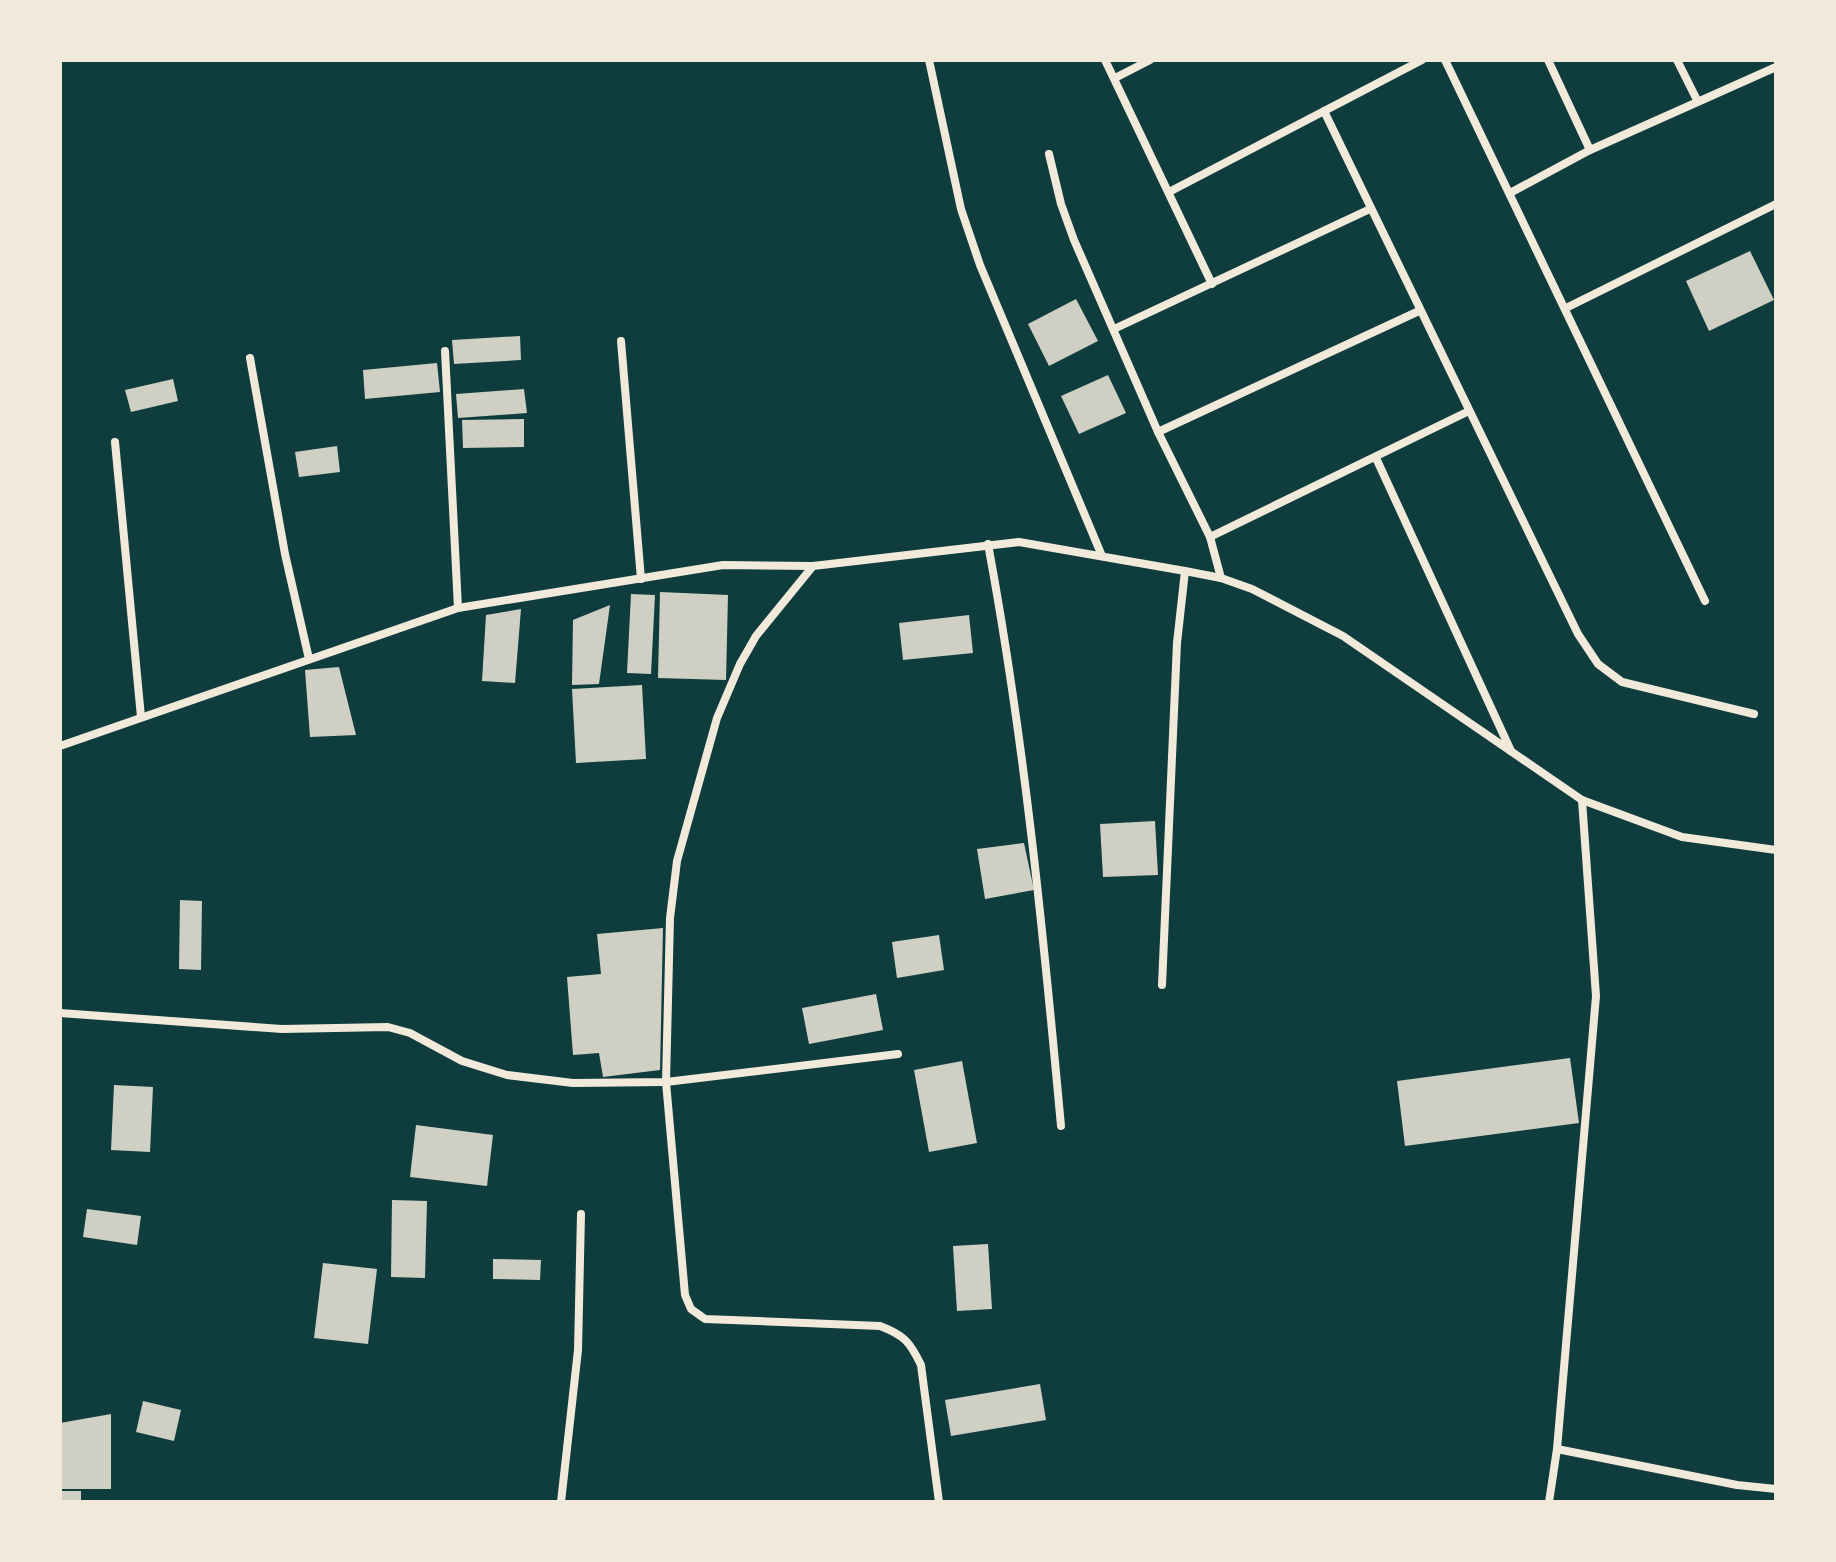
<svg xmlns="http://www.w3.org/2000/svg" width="1836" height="1562" viewBox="0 0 1836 1562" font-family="'Alegreya Sans',sans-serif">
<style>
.building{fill:#cfcfc3}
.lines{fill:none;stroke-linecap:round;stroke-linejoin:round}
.minor{stroke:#f1e9da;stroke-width:8}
</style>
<rect width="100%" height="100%" fill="#0f3d3e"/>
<g class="building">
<polygon points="1750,251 1774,300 1709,331 1686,281"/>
<polygon points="1076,299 1098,341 1049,366 1028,324"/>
<polygon points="520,336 521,360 454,364 452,340"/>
<polygon points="437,363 440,392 365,399 363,370"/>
<polygon points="1108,375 1126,413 1079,434 1061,396"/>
<polygon points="173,379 178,401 131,412 125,390"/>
<polygon points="524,389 527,413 458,418 456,394"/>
<polygon points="524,419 524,447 463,448 462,420"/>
<polygon points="337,446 340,472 299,477 295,452"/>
<polygon points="660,592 728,595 726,680 658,678"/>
<polygon points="631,594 655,595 651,674 627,673"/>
<polygon points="610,605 599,684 572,685 573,620"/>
<polygon points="521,609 515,683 482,681 486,615"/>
<polygon points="969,615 973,653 903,660 899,623"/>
<polygon points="339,667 356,735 310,737 305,670"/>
<polygon points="642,685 646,759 576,763 572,689"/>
<polygon points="1155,821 1158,875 1103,877 1100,824"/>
<polygon points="1024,843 1034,890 985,899 977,849"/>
<polygon points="180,900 202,901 201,970 179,969"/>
<polygon points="663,928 660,1070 603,1077 599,1053 573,1055 567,977 601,974 597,934"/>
<polygon points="939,935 944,970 897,978 892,942"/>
<polygon points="876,994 883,1030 809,1044 802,1008"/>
<polygon points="1570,1058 1579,1123 1405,1146 1397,1081"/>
<polygon points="962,1061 977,1143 929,1152 914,1070"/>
<polygon points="114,1085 153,1087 150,1152 111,1150"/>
<polygon points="416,1125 493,1135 487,1186 410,1177"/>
<polygon points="392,1200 427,1201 425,1278 391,1277"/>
<polygon points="87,1209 141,1216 137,1245 83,1237"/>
<polygon points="988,1244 992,1309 957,1311 953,1246"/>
<polygon points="493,1259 541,1260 540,1280 493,1279"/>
<polygon points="323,1263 377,1269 368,1344 314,1338"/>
<polygon points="1040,1384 1046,1420 951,1436 945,1400"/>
<polygon points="143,1401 181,1410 174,1441 136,1432"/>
<polygon points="111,1414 111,1489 60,1489 60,1423"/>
<rect x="60" y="1491" width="21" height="11"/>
</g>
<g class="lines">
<g class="minor">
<polyline points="929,60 961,209 980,265 1102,556"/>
<polyline points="1105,60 1212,284"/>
<polyline points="1445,60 1705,601"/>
<polyline points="1548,60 1590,150"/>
<polyline points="1677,60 1697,100"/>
<polyline points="1115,78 1150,60"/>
<polyline points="1324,111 1578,634 1598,664 1622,682 1754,714"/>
<polyline points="1049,154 1061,204 1074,240 1158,432 1210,537 1221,578"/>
<polyline points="1169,192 1422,60"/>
<polyline points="1510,193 1590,150 1776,67"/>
<polyline points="1566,308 1776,204"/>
<polyline points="1114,329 1370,209"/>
<polyline points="621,341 641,579"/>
<polyline points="445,351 458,608"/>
<polyline points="250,358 285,554 309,659"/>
<polyline points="1158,432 1419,311"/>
<polyline points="115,442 141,717"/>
<polyline points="1376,458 1511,751"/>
<polyline points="1210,537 1469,411"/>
<path d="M988 544C1024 738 1043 930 1061 1126"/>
<path d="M813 566 756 636 740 664 717 718 677 861 670 918 666 1082 685 1295 691 1309 705 1319 880 1326C904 1335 910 1342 921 1365L939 1502"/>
<polyline points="60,746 458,608 723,565 813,566 1019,542 1185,571 1221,578 1252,589 1343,636 1582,800 1682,837 1776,850"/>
<polyline points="1162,985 1177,643 1185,571"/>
<polyline points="60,1013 282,1029 388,1027 410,1033 462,1061 507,1075 573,1083 666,1082 898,1054"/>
<polyline points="1557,1449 1737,1485 1776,1489"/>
<polyline points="561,1502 578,1350 581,1214"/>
<polyline points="1549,1502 1557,1449 1596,996 1582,800"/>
</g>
</g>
<rect width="1836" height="1562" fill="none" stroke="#f1e9da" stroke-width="124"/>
</svg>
